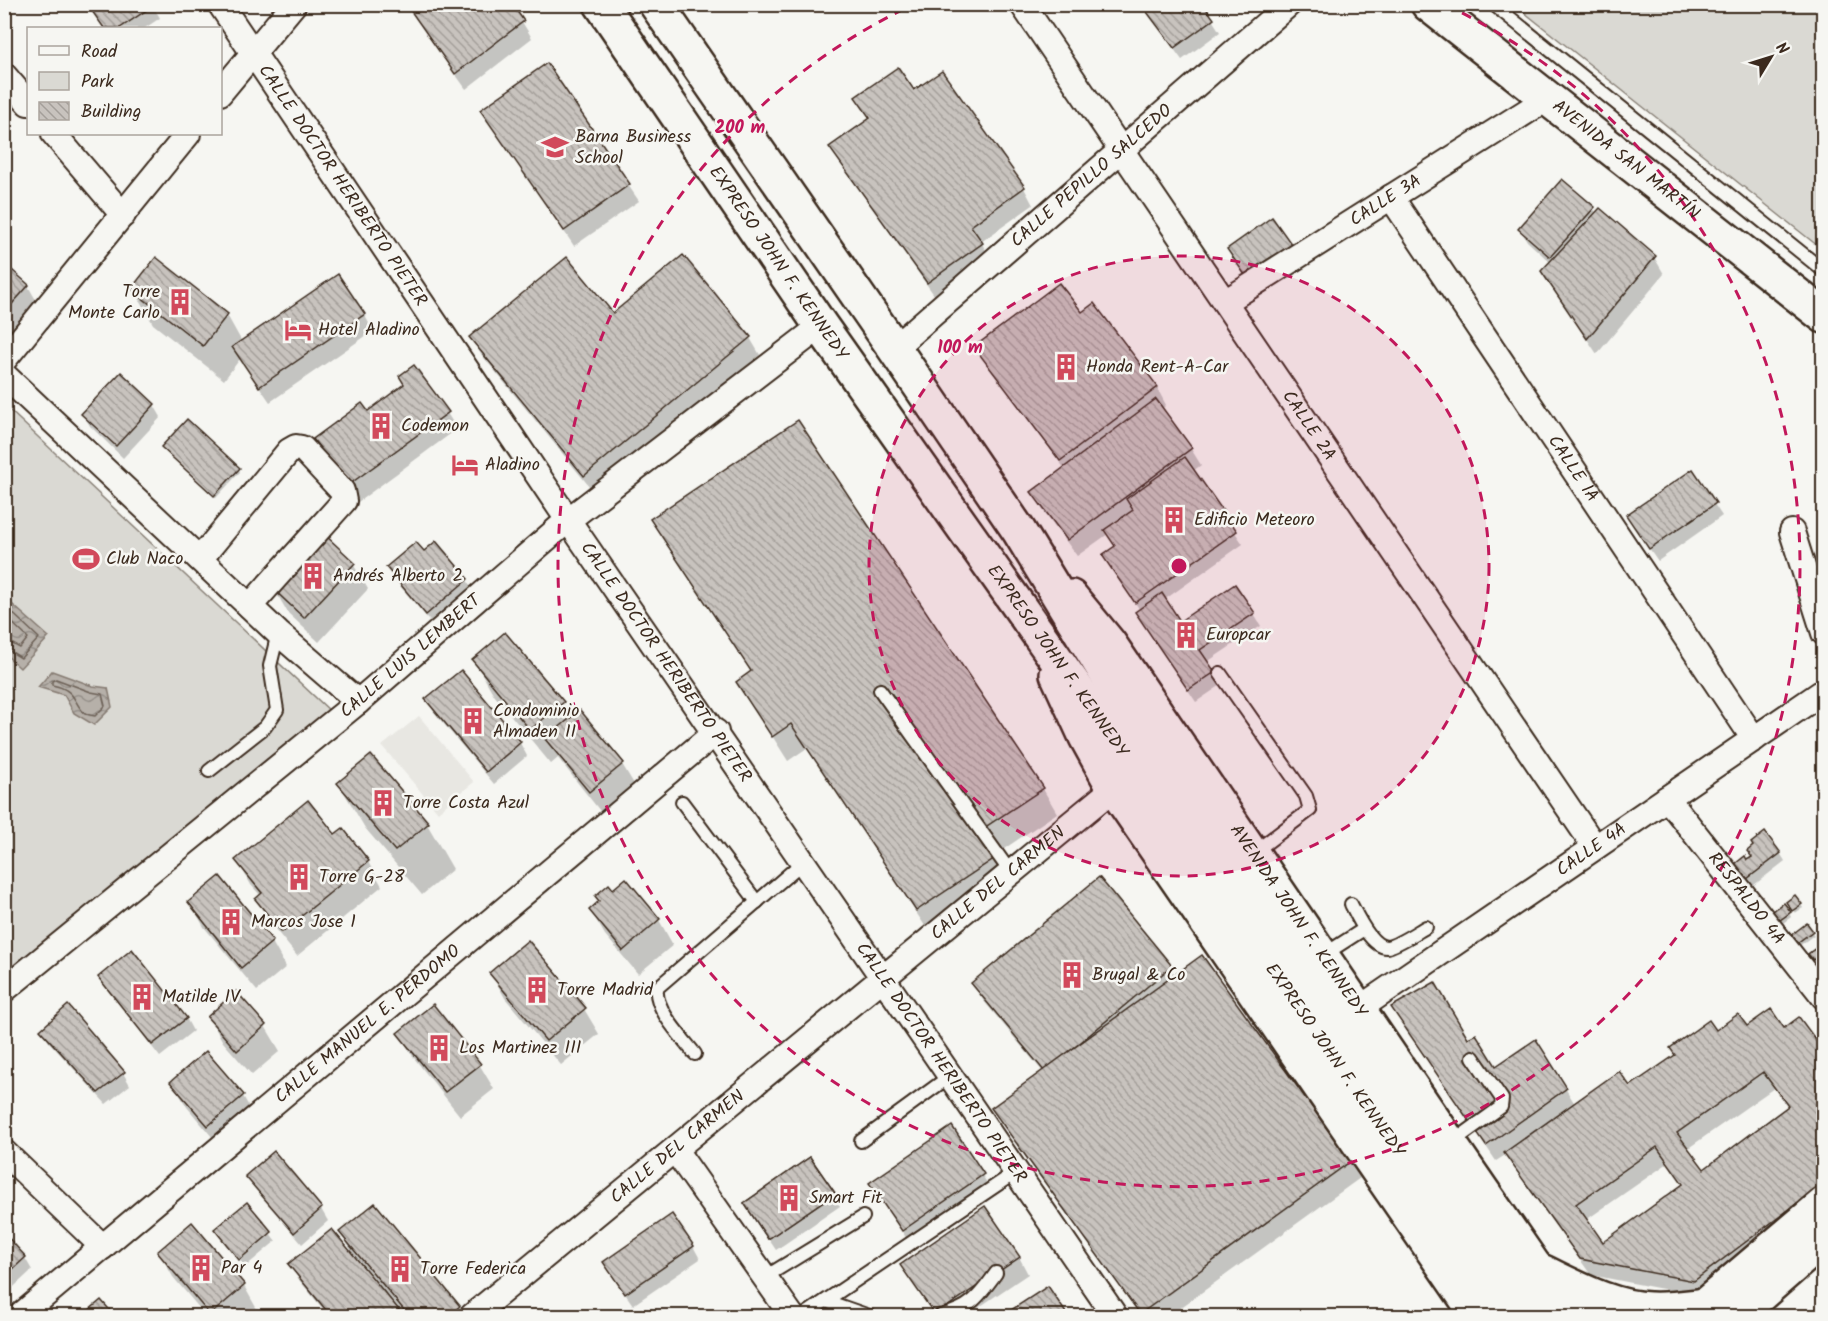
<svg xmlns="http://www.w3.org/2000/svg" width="1828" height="1321" viewBox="0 0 1828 1321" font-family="Kalam,sans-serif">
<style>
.built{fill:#e8e7e2}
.green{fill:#dad9d3;stroke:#8a8278;stroke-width:1.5}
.water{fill:url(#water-waves);stroke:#857a71;stroke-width:1.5}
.shadow{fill:#0003;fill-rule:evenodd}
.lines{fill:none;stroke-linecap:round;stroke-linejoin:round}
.shore{stroke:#6c6056;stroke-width:1.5}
.building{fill:url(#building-back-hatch);stroke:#3b2a1e;stroke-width:1.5;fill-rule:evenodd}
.service-casing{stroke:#3b2a1e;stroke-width:16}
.minor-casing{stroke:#3b2a1e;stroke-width:28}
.secondary-casing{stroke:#3b2a1e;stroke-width:38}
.primary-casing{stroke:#3b2a1e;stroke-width:38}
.trunk-casing{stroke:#3b2a1e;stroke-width:38}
.service{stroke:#f6f6f2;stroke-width:12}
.minor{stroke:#f6f6f2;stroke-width:24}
.secondary{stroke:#f6f6f2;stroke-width:33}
.primary{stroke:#f6f6f2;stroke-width:33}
.trunk{stroke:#f6f6f2;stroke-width:33}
.ring{fill:none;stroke:#c2185b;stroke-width:3;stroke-dasharray:10 8}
.labels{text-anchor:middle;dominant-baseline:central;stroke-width:5;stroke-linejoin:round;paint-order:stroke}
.poi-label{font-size:18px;fill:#3b2a1e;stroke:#f6f6f2;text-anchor:start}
.street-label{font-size:18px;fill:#3b2a1e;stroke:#f6f6f2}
.centre{fill:#c2185b;stroke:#f6f6f2;stroke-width:3}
.ring-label{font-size:18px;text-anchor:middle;font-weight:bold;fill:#c2185b;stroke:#f6f6f2;stroke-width:5;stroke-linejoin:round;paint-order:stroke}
</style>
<defs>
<pattern id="water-waves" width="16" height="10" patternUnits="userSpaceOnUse" patternTransform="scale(1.5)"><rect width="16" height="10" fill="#b6b0a9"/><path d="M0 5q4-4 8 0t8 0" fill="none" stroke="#958f89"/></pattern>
<pattern id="building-back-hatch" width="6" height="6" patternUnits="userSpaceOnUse" patternTransform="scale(1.5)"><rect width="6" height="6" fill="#c8c3be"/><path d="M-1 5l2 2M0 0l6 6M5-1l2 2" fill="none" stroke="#a49f9a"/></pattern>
</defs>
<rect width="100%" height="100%" fill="#f6f6f2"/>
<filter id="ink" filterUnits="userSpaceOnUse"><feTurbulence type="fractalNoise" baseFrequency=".0167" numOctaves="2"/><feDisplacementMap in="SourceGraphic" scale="12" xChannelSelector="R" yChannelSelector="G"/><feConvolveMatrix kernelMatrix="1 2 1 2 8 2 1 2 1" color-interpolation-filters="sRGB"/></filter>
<g filter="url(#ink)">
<polygon class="built" points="419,716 474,782 438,812 382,746"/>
<g class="green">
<polygon points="1515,5 1823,5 1823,250"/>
<polygon points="4,405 331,712 4,980"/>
</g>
<g class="water">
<polygon points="4,597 49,637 20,668 5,654"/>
<polygon points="52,671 93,686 108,688 112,707 94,725 74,713 64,695 38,687"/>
</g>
<g class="shadow">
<polygon points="88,4 152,4 160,18 145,28 104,28"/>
<polygon points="405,4 511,4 532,38 466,89"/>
<polygon points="1141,4 1202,4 1220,32 1182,60"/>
<polygon points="546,65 639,201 574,246 482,110"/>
<polygon points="942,73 1024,188 1033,205 981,242 992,261 937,299 841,164 831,147 870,119 857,98 914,93"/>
<polygon points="1593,208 1597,214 1654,257 1664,274 1597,354 1553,288 1551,263 1527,241 1520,229"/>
<polygon points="683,257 750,338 760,355 594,492 481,354 471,338 613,315"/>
<polygon points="156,259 227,315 242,342 364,314 373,331 270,402 240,359 224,380 153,324 133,289"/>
<polygon points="4,265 28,286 48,321 4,355"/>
<polygon points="1094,305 1157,388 1166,405 1162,409 1191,449 1201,465 1193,471 1243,544 1164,600 1180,623 1253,613 1261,626 1207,662 1221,685 1196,702 1144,624 1140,610 1111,567 1116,547 1108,534 1077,556 1042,509 1033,493 1065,469 986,364 976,348 1081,314"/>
<polygon points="154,405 161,417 123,458 90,426 83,414"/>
<polygon points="368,413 447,413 457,429 358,502 324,456 315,440"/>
<polygon points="163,448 239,469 240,472 216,498"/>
<polygon points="1692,471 1722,516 1658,561 1635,528"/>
<polygon points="652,519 1043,789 1057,813 995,855 1011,881 931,935 807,748 788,761 738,682 752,673 666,544"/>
<polygon points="435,543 467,580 474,592 434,626 395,580 388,567 423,553"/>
<polygon points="353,564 368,589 319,642 288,613 274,589"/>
<polygon points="474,660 563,703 572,719 622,764 637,789 604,816 558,758 551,764 494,695"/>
<polygon points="460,672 520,743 527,756 494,784 434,712 427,699"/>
<polygon points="339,784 427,824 453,869 422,895 365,828"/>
<polygon points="335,837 368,862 382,886 297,956 271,924 257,899 261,896 251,885 237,860"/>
<polygon points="1780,853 1785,861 1749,889 1733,867"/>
<polygon points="220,878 272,942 286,967 257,991 204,927 190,902"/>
<polygon points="1098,879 1176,976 1350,1162 1360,1178 1169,1316 1141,1316 1002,1125 993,1109 1043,1072 983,1000 973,983"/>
<polygon points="626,880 659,920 673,945 638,974 605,935 591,911"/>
<polygon points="1801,905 1803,908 1795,913 1790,906"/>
<polygon points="1789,913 1791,917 1779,926 1773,918"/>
<polygon points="1806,925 1814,935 1791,952"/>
<polygon points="1824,944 1824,957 1815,963 1810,954"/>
<polygon points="491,973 584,1009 599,1034 561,1065 505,998"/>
<polygon points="100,977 186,1018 193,1031 160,1057 107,989"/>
<polygon points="236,993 265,1026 280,1051 252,1075 223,1042 209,1017"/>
<path d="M1393 1008 1468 1040 1495 1068 1536 1041 1575 1104 1629 1088 1715 1032 1746 1028 1784 1030 1824 1052V1206L1704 1297 1591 1275 1516 1170 1507 1154 1496 1161ZM1774 1088 1788 1108 1704 1171 1687 1149ZM1668 1163 1684 1186 1603 1244 1586 1220Z"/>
<polygon points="42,1030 123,1073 130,1085 106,1104 49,1042"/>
<polygon points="399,1034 479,1064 494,1089 460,1116 414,1058"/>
<polygon points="206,1053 243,1096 257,1121 223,1150 187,1107 172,1082"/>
<polygon points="951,1128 993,1192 912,1247 871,1183"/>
<polygon points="274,1153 321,1209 328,1221 302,1244 254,1188 247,1176"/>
<polygon points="833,1194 840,1206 776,1250 753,1216"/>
<polygon points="247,1204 276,1241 245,1267 216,1229"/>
<polygon points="374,1205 459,1307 464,1316 329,1316 300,1281 290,1265 355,1257 341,1233"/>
<polygon points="4,1235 25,1258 32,1270 4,1296"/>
<polygon points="693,1246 700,1259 633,1305 612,1275"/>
<polygon points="159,1252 244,1286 258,1311 251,1316 206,1316 173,1277"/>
<polygon points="1019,1257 1028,1274 966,1316 935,1316 902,1265"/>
<polygon points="1048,1288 1066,1316 1005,1316"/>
</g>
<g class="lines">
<g class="shore">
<polyline points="4,605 39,638 21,658 10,651 4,650"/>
<polyline points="4,615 28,638 20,648 11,643 4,642"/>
<path d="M56 679 91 692 102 694 105 706 95 716C75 714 79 697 66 690 62 687 56 686 52 685V681Z"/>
</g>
</g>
<g class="building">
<polygon points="87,4 154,4 154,5 120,28 104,28"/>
<polygon points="406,4 512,4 524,21 455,74"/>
<polygon points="1141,4 1203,4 1214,19 1174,48"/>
<polygon points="547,63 630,184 564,231 480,110"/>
<polygon points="898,67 914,90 942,71 1025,187 971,226 983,243 927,283 829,147 870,118 855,97"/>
<polygon points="1562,179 1595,207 1550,257 1518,229"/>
<polygon points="1600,208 1656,256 1587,339 1541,271"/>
<polygon points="1272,217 1292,245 1247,278 1227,249"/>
<polygon points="683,255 751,337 584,476 469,337 567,257 613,313"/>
<polygon points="156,257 228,314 203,346 131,289"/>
<polygon points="4,263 29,285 4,313"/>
<polygon points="338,274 365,314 259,387 232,347"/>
<polygon points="1059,283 1082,312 1094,303 1158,387 1060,461 974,347"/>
<polygon points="414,365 449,412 347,486 313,439 362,403 368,411 404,384 399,376"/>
<polygon points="121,372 155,404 116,446 81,414"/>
<polygon points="1156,399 1192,448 1067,540 1031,492"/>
<polygon points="187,419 240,468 214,496 161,447"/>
<polygon points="798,420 1044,788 981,830 998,856 916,911 791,724 772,737 736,682 751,671 650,519"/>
<polygon points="1185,457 1237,531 1135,603 1102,555 1115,546 1104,530 1133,510 1126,499"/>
<polygon points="1693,469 1716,503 1649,549 1626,515"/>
<polygon points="323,533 355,563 304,618 272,588"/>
<polygon points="436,541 468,579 426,615 386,567 416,542 424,551"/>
<polygon points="1235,584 1255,613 1200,650 1215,672 1188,690 1135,612 1162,593 1180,621"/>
<polygon points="505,632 564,702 530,730 472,660"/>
<polygon points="461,670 521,742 486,772 425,699"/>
<polygon points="580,710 624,763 589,792 545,739"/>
<polygon points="371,755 429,823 395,851 337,783"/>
<polygon points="308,800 335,834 343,828 369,861 282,932 255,899 262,893 235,860"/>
<polygon points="1765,832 1781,853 1743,882 1731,867 1745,856 1747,860 1752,857 1747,851 1753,846 1751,843"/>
<polygon points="220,876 273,941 241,968 188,902"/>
<polygon points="1099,877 1172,966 1045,1072 971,983"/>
<polygon points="626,878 660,919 623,951 589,910 599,901 595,896 609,884 613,889"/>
<polygon points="1795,895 1802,904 1792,911 1786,902"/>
<polygon points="1784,903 1791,912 1776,923 1769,914"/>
<polygon points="1807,923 1813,931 1789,949 1782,942"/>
<polygon points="528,940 586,1008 546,1041 489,973"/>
<polygon points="1824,942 1824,952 1813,960 1808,954"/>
<polygon points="132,949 187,1018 152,1045 98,977"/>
<polygon points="1202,955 1351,1161 1140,1314 991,1108"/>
<polygon points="1435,982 1468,1038 1476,1034 1496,1066 1536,1039 1567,1088 1486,1146 1391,1007"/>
<polygon points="236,991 266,1025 237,1051 207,1017"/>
<polygon points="433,1004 481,1064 445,1092 397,1033"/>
<polygon points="68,1005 125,1072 98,1093 40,1030"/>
<path d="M1771 1009 1784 1028 1799 1017 1824 1051V1183L1694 1281 1580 1259 1504 1153 1619 1071 1630 1086 1675 1055 1670 1048 1709 1020 1716 1030 1738 1014 1747 1026ZM1763 1072 1788 1106 1704 1169 1677 1133ZM1657 1147 1683 1184 1603 1242 1576 1204Z"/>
<polygon points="206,1051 244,1095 208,1126 170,1082"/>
<polygon points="952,1126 984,1174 902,1231 869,1183"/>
<polygon points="274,1151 322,1208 294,1233 245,1176"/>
<polygon points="810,1157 835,1193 768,1239 744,1203"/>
<polygon points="810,1157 835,1193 768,1239 744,1203"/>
<polygon points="247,1202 272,1232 239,1260 214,1229"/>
<polygon points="375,1203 460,1306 448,1316 409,1316 339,1232"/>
<polygon points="985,1206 1020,1257 935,1315 900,1265"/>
<polygon points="672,1214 694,1246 625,1294 603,1262"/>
<polygon points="192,1222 245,1285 210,1315 157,1252"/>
<polygon points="332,1229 404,1316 331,1316 288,1264"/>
<polygon points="4,1233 26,1257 4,1277"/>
<polygon points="1048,1286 1068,1316 1002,1316"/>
<polygon points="101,1300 115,1316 82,1316"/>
</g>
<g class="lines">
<defs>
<g id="service">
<polyline points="1493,4 1824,271"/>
<polyline points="1220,673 1306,796 1310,810 1253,853"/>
<polyline points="880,690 1011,873"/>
<polyline points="209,771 265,727 277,710 270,666 278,633"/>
<polyline points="682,802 757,902"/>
<path d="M1351 904C1357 916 1371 947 1387 947 1396 946 1417 932 1426 927"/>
<polyline points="1322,956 1364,929"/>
<path d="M695 1054C682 1037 654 1009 657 988L803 862"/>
<polyline points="861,1141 950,1076"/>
<polyline points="1450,1144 1501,1107 1502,1099 1473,1057"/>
<polyline points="765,1277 863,1217"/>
<polyline points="826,1301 869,1316"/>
<polyline points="803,1316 1016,1172"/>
<path d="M940 1316C970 1309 979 1297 996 1273"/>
</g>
<g id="minor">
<path id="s1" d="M220 4 568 520 1115 1316"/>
<path id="s2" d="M1022 4 1595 847"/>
<polyline points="4,75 28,103"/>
<polyline points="220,93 294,4"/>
<polyline points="54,134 123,215"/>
<path id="s3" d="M1391 197 1754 739"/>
<path id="s4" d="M1225 302 1548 98"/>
<path id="s5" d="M894 348 1289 4"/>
<polyline points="4,360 188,134"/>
<polyline points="4,375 278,633 358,702"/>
<polyline points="1792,532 1824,633"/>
<polyline points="200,559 289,451 296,447 302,448 342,491 344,501 250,606"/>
<path id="s6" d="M1667 798 1824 997"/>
<path id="s7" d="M4 990 358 702 568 520 821 326"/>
<path id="s8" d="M1357 1010 1824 691"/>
<polyline points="675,1150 792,1316"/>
<polyline points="4,1152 103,1247"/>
<path id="s9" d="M20 1316 716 732"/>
<path id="s10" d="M472 1316 1114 788"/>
</g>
<g id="secondary">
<path id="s11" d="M1428 4 1824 316"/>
<polyline points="1692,1316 1824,1204"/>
<polyline points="1736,1316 1824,1239"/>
</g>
<g id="primary">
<path id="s12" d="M1071 597 1109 643 1450 1144 1537 1270 1572 1316"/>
<polyline points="1057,674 1086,737 1114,788 1478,1316"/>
<path d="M1541 1271C1575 1287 1612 1308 1650 1309 1668 1310 1688 1307 1706 1305"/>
<polyline points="1740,1316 1746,1308"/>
</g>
<g id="trunk">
<path id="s13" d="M601 4 821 326 1138 775 1511 1316"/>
<polyline points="656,4 894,348 1019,531 1157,757 1544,1316"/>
</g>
</defs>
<use href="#service" class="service-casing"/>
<use href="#minor" class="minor-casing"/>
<use href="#secondary" class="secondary-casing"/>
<use href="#primary" class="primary-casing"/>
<use href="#trunk" class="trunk-casing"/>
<use href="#service" class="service"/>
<use href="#minor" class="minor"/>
<use href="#secondary" class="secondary"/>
<use href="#primary" class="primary"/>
<use href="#trunk" class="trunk"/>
</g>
</g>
<circle cx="1179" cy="566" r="310" fill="#c2185b" fill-opacity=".12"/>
<g class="ring">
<circle cx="1179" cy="566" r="310"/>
<path d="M1446 5A621 621 0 1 1 912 5"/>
</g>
<defs>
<symbol id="university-bare" viewBox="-9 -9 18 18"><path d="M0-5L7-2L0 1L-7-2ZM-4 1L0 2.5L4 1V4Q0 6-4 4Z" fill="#d1495b" stroke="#f6f6f2" stroke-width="2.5" paint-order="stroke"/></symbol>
<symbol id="building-bare" viewBox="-9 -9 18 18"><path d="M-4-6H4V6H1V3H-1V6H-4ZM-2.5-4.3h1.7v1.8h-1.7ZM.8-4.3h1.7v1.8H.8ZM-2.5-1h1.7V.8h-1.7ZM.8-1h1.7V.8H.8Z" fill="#d1495b" stroke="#f6f6f2" stroke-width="2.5" paint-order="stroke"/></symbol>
<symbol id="hotel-bare" viewBox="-9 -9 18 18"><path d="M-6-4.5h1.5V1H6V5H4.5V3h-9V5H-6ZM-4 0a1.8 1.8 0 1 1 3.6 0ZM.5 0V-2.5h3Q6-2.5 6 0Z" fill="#d1495b" stroke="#f6f6f2" stroke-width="2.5" paint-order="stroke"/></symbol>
<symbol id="stadium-bare" viewBox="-9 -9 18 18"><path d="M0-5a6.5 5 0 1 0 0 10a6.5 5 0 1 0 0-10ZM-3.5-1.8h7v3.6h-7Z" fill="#d1495b" stroke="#f6f6f2" stroke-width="2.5" paint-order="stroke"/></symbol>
</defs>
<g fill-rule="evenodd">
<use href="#university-bare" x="536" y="128" width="38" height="38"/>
<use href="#building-bare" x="161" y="283" width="38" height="38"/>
<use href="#hotel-bare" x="279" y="311" width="38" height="38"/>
<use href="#building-bare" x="1047" y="348" width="38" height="38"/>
<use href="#building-bare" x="362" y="407" width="38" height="38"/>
<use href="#hotel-bare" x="446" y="446" width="38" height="38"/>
<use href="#building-bare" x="1155" y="501" width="38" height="38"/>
<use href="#stadium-bare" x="67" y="540" width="38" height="38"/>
<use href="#building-bare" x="294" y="557" width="38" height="38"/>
<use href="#building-bare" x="1167" y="616" width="38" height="38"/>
<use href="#building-bare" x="454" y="702" width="38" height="38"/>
<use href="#building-bare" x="364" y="784" width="38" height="38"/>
<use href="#building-bare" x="280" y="858" width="38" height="38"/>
<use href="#building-bare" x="212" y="903" width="38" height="38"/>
<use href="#building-bare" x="1053" y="956" width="38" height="38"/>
<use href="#building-bare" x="518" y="971" width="38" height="38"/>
<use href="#building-bare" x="123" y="978" width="38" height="38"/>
<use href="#building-bare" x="420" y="1029" width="38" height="38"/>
<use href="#building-bare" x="770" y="1179" width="38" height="38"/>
<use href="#building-bare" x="182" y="1249" width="38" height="38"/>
<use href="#building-bare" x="381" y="1250" width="38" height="38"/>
</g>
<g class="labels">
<g class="poi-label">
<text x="575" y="137">Barna Business<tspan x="575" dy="21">School</tspan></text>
<text x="160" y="292" text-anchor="end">Torre<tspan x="160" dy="21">Monte Carlo</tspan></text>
<text x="318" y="330">Hotel Aladino</text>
<text x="1086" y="367">Honda Rent-A-Car</text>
<text x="401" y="426">Codemon</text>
<text x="485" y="465">Aladino</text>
<text x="1194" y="520">Edificio Meteoro</text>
<text x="106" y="559">Club Naco</text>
<text x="333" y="576">Andrés Alberto 2</text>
<text x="1206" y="635">Europcar</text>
<text x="493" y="711">Condominio<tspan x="493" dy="21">Almaden II</tspan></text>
<text x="403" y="803">Torre Costa Azul</text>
<text x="319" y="877">Torre G-28</text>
<text x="251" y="922">Marcos Jose 1</text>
<text x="1092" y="975">Brugal &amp; Co</text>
<text x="557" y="990">Torre Madrid</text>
<text x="162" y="997">Matilde IV</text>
<text x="459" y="1048">Los Martinez III</text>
<text x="809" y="1198">Smart Fit</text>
<text x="221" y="1268">Par 4</text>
<text x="420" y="1269">Torre Federica</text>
</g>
<g class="street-label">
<text stroke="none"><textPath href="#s11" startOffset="252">AVENIDA SAN MARTÍN</textPath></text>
<text stroke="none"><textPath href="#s5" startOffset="262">CALLE PEPILLO SALCEDO</textPath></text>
<text stroke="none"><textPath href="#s1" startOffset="219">CALLE DOCTOR HERIBERTO PIETER</textPath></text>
<text stroke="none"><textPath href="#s4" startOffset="190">CALLE 3A</textPath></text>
<text stroke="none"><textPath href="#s13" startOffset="314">EXPRESO JOHN F. KENNEDY</textPath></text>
<text stroke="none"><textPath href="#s2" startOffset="510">CALLE 2A</textPath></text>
<text stroke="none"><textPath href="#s3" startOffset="327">CALLE 1A</textPath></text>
<text stroke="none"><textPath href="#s7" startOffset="526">CALLE LUIS LEMBERT</textPath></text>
<text stroke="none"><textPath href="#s13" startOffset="800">EXPRESO JOHN F. KENNEDY</textPath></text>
<text stroke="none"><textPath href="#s1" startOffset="795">CALLE DOCTOR HERIBERTO PIETER</textPath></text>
<text stroke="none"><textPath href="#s8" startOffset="284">CALLE 4A</textPath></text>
<text stroke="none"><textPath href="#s10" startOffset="681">CALLE DEL CARMEN</textPath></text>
<text stroke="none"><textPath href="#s6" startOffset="128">RESPALDO 4A</textPath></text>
<text stroke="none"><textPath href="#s12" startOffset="396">AVENIDA JOHN F. KENNEDY</textPath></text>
<text stroke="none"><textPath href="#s9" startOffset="454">CALLE MANUEL E. PERDOMO</textPath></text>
<text stroke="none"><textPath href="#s13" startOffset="1286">EXPRESO JOHN F. KENNEDY</textPath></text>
<text stroke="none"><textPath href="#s1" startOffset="1281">CALLE DOCTOR HERIBERTO PIETER</textPath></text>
<text stroke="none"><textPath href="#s10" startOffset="266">CALLE DEL CARMEN</textPath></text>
</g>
</g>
<circle cx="1179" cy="566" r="9" class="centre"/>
<g class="ring-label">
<text x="740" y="133">200 m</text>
<text x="960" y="353">100 m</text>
</g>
<rect width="1828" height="1321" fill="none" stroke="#f6f6f2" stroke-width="24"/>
<rect x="12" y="12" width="1804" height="1297" fill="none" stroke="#3b2a1e" stroke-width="2" filter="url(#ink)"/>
<rect x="27" y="27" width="195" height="108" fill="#f6f6f2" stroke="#aba49d" stroke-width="1.5"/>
<rect x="39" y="46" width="30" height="9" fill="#f6f6f2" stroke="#aba49d" stroke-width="1.5"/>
<text x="81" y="57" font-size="18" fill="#3b2a1e">Road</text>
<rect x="39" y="72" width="30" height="18" fill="#dad9d3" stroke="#aba49d" stroke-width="1.5"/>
<text x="81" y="87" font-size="18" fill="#3b2a1e">Park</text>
<rect x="39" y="102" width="30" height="18" fill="url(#building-back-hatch)" stroke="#aba49d" stroke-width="1.5"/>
<text x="81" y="117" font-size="18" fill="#3b2a1e">Building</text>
<g transform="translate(1771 57) rotate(52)" stroke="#f6f6f2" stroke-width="4.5" paint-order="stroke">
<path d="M0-4.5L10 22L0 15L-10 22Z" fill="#3b2a1e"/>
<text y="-9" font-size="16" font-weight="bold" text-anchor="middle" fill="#3b2a1e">N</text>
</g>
</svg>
